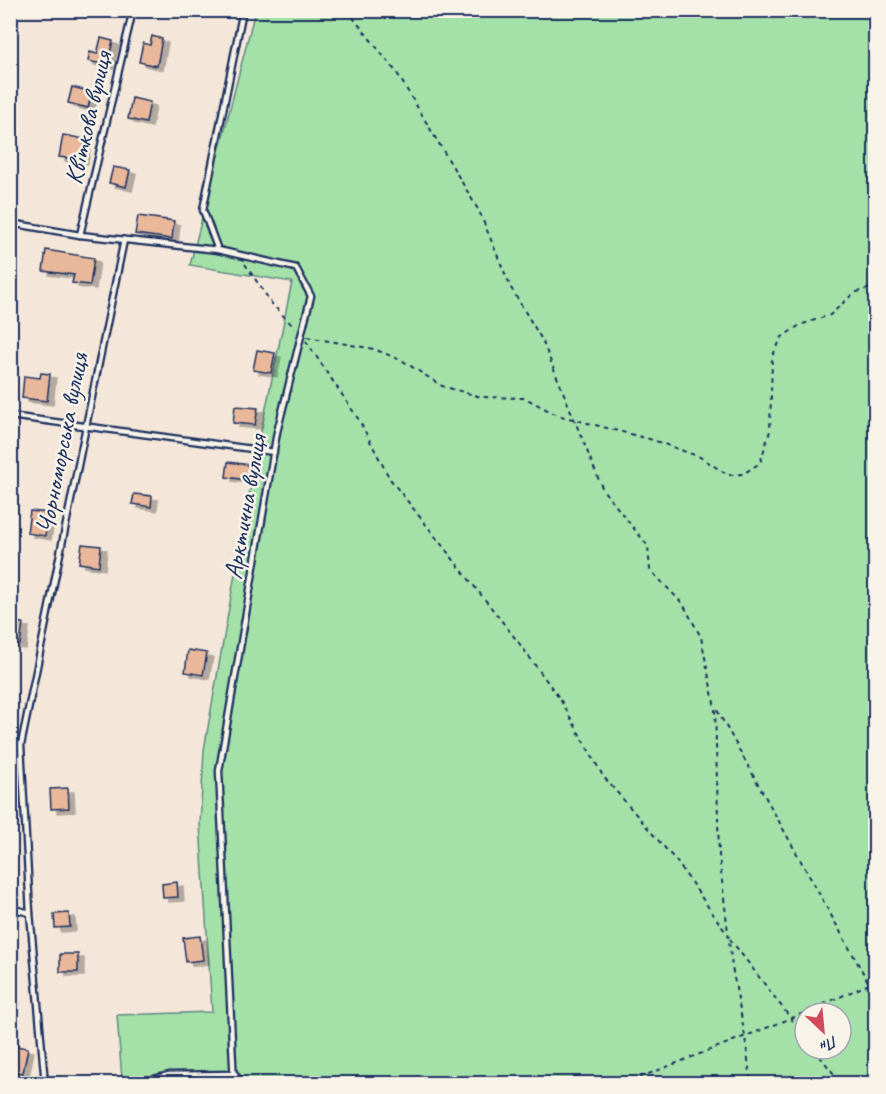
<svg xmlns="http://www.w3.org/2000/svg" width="886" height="1094" viewBox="0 0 886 1094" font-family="Caveat,sans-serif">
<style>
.green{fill:#a4e1a8;stroke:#608883;stroke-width:1.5;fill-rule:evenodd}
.building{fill:#e9b89b;stroke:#1b2f5e;stroke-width:1.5;filter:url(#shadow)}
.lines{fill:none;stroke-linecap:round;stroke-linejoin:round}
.lane-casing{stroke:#1b2f5e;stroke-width:9}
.path{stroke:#1b2f5e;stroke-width:2;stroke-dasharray:4.5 4.5;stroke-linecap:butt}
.lane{stroke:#f7f3e8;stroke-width:4.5}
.labels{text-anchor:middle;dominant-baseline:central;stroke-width:5;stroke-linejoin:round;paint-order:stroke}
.street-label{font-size:26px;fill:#1b2f5e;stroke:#f7f3e8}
</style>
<defs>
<filter id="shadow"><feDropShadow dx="6" dy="4" stdDeviation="0" flood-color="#0004"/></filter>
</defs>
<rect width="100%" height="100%" fill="#f4e7d9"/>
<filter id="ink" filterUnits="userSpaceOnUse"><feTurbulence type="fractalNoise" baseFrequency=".0167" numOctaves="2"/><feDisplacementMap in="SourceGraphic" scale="12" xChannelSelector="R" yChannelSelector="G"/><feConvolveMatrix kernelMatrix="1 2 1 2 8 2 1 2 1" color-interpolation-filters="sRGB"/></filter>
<g filter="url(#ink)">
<path class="green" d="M255 11H875V1083H217L216 1081 238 1074 122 1080 117 1015 212 1012 200 825 204 750 254 466 292 282 190 265ZM805 1013H841V1049H805Z"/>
<g class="building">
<polygon points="152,36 162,39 157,66 139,62 143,43 150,45"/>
<polygon points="101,38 113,41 107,65 88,61 90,52 97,54"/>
<polygon points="72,87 92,92 88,108 68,103"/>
<polygon points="132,98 150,102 146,123 128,119"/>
<polygon points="63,135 85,139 82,160 59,157"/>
<polygon points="113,167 130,170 126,187 109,183"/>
<polygon points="138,216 174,221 172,239 135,234"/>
<polygon points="46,250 94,258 90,285 72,283 74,275 43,271"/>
<polygon points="257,350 275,353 271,373 253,370"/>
<polygon points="41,373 50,374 47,401 22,398 24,376 40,378"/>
<polygon points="235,406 258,408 255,425 233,423"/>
<polygon points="228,462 250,465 247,480 226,477"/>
<polygon points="134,494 152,496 151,507 132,504"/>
<polygon points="30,511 49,513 45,536 27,533"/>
<polygon points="82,544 101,546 99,566 79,563"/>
<polygon points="10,622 23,623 20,645 10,644"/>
<polygon points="188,650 207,653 203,675 185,672"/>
<polygon points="68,788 69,808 51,809 50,789"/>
<polygon points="177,882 178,897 163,898 162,884"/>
<polygon points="69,913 70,927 55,928 54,914"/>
<polygon points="200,936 203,960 186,962 183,938"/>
<rect x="60" y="954" width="18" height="18"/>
<polygon points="10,1045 28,1048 23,1073 10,1071"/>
</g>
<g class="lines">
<defs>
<g id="lane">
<polyline points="10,223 80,235 218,250"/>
<polyline points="80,235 133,10"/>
<polyline points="10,416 274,452"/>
<polyline points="10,908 30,913"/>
<polyline points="45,1084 30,913 21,745 124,240"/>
<polyline points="133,1084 169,1075 235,1074 242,1084"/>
<polyline points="234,1084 219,771 277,432 311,296 296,268 218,250 203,210 243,10"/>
</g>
</defs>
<use href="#lane" class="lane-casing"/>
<g class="path">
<polyline points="347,10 397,73 479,211 511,288 542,340 603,490 648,546 650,570 683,604 701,637 715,708 719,855 732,967 745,1036 751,1084"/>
<polyline points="245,264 272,304 295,328"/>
<polyline points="307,337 374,349 403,361 442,386 481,397 525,398 557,415 653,440 700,457 728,475 743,474 760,463 770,431 772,357 782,337 800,325 830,315 854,293 876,286"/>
<polyline points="306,341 359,420 390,479 519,643 560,699 603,776 677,862 727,934"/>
<polyline points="717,710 876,996"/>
<polyline points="730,939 805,1037"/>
<polyline points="814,1049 842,1084"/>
<polyline points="623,1084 792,1018 876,981"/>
</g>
<use href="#lane" class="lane"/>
</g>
</g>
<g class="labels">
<g class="street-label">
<text transform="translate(88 118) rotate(-77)">Квіткова вулиця</text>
<text transform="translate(62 443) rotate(-79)">Чорноморська вулиця</text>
<text transform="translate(245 507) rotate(-80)">Арктична вулиця</text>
</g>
</g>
<rect width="886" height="1094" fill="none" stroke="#f7f3e8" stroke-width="36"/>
<rect x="18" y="18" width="850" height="1058" fill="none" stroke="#1b2f5e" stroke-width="2" filter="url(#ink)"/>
<g transform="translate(823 1031) rotate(154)"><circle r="28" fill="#f7f3e8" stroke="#9fa5b1" stroke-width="1.5"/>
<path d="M0-4.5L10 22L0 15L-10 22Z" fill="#d1495b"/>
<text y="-9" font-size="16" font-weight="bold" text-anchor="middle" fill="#1b2f5e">Пн</text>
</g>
</svg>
